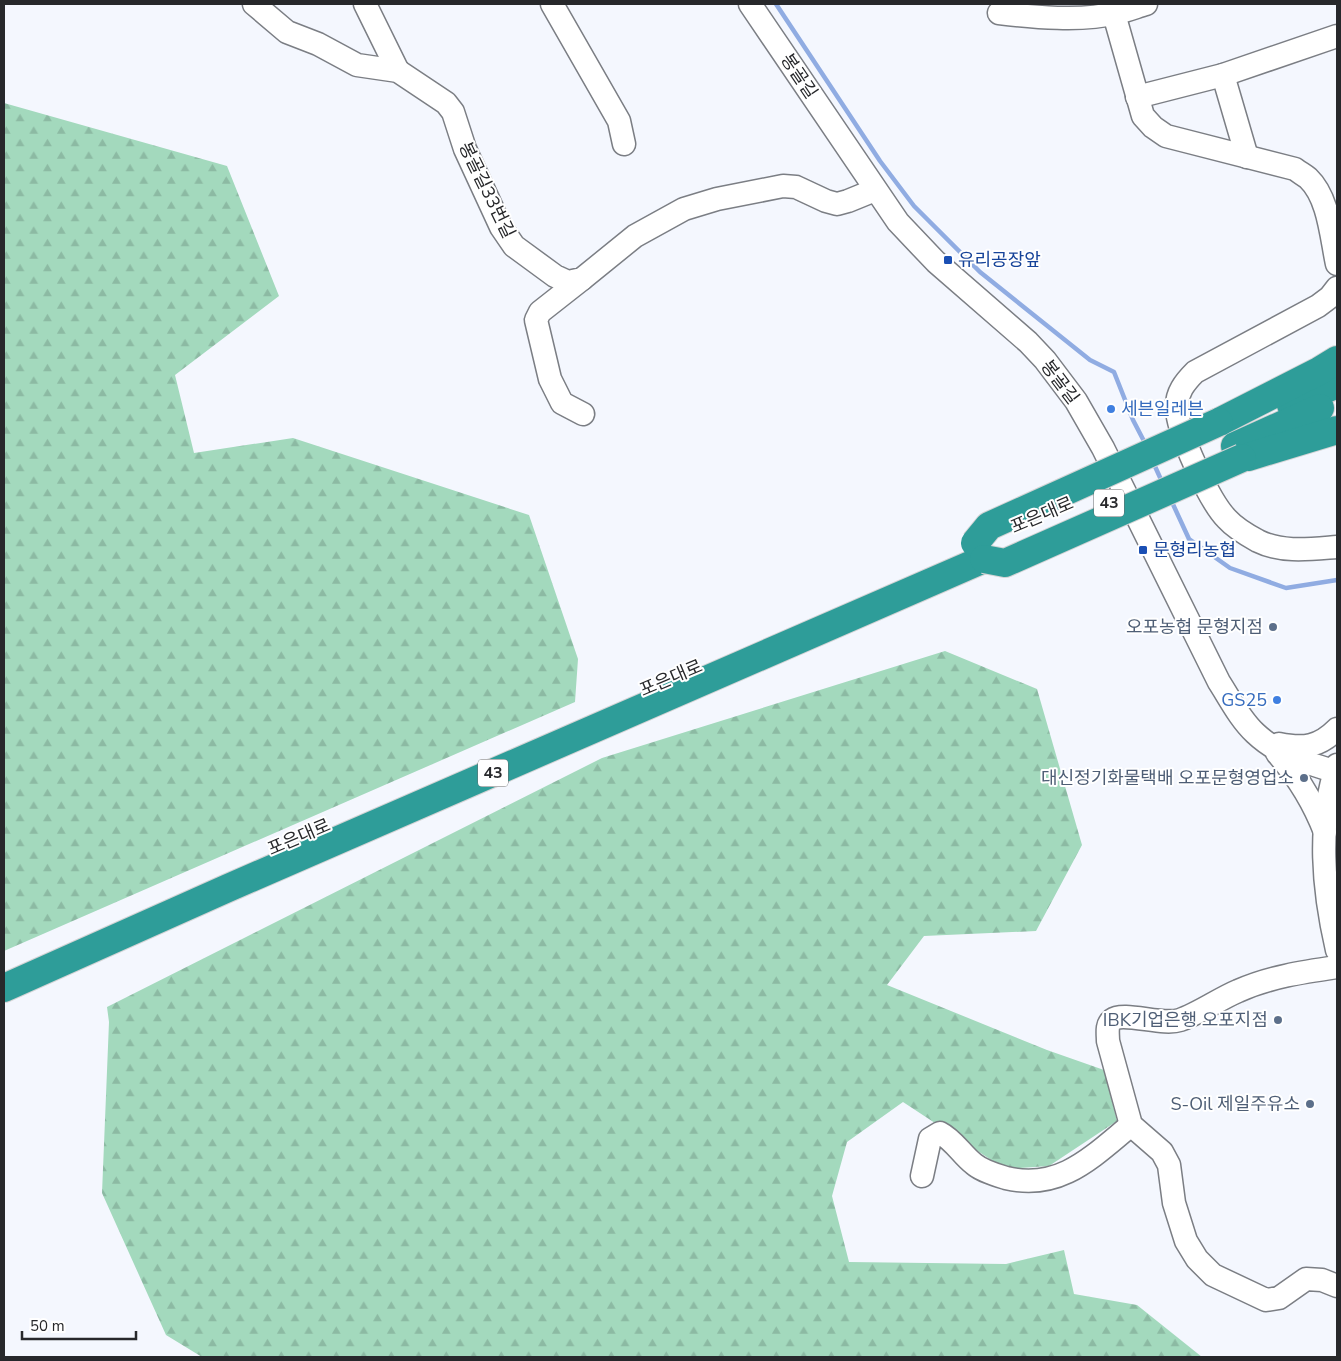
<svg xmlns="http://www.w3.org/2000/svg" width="1341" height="1361" viewBox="0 0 1341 1361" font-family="'Nunito Sans','Noto Sans KR',sans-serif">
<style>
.forest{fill:url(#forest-firs)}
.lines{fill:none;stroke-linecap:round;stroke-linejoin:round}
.stream{stroke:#90ace2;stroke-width:4.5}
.minor-casing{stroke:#7b7e84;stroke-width:25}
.highway-casing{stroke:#d4d4d5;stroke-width:30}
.minor{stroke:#fff;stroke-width:22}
.highway{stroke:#2e9d99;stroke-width:28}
.highway-bridge-casing{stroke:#d4d4d5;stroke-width:30;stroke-linecap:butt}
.highway-bridge{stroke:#2e9d99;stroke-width:28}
.transit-dot{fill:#1a4fb4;stroke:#fff;stroke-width:2}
.shop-dot{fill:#3f7fe0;stroke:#fff;stroke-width:2}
.service-dot{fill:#5c6f8a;stroke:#fff;stroke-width:2}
.labels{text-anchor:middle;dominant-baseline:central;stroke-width:4;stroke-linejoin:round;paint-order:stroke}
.shield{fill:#fff;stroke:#68686b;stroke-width:1}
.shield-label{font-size:16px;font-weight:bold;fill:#27282b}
.street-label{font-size:18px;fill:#27282b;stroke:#fff}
.transit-label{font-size:18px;fill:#164399;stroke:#fff;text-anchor:start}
.shop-label{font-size:18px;fill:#366cbe;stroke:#fff;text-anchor:start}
.service-label{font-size:18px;fill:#4e5e75;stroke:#fff;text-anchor:end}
</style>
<defs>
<pattern id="forest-firs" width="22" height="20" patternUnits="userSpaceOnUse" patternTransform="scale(1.25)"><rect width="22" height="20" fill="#a3d9bd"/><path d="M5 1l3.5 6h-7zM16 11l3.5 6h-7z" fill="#8cbaa3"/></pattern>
</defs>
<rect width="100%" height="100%" fill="#f4f7fe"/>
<g class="forest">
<polygon points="4,103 227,166 279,296 175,375 194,453 293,438 529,515 578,659 575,702 4,951"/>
<polygon points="945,651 1037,689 1082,845 1036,931 924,936 887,985 1047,1050 1104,1070 1117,1121 1049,1166 1005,1169 903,1102 847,1142 832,1196 849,1262 1006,1264 1064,1250 1074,1294 1137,1305 1202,1357 202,1357 166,1335 102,1193 109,1022 107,1007 602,758"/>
</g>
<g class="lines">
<g class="stream">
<polyline points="776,4 880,161 914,206 980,272 1090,360 1114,372 1133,420 1146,445"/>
<polyline points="1153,462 1163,484"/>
<polyline points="1171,500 1189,539 1230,568 1286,588 1337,580"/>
</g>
<defs>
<g id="minor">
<polyline points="254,4 287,32 318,44 357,65 398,71 446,103 453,112 465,149 501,227 514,246 555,276 568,282 582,279 635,236 684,209 717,199 783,186 796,187 826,201 837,204 848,201 875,190"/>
<polyline points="365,4 398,71"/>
<polyline points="552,4 619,121 624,144"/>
<path d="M750 4 898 222 936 262 1028 342 1045 360 1076 401 1103 448 1219 682C1230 699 1240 719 1255 733 1278 755 1307 763 1337 772"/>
<path d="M999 13C1033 17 1082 22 1116 13 1126 11 1136 7 1146 4"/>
<path d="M1114 14 1143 116 1153 127 1166 136 1295 169C1299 172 1304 175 1308 178 1329 198 1331 236 1337 264"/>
<polyline points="1223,75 1247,157"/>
<polyline points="1137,97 1223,75 1337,36"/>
<polyline points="582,279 540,312 536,320 550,379 562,403 583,414"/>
<path d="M1337 288 1330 297 1318 306 1195 372C1185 382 1176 393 1177 408 1177 432 1210 502 1227 519 1235 528 1247 535 1258 541 1282 553 1311 549 1337 547"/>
<path d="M1279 744C1304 749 1319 747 1337 729"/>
<path d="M1277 753C1298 777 1313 801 1325 832"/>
<path d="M1337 765C1317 825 1323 889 1337 950"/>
<path d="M1337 967C1303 972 1269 977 1238 991 1219 999 1198 1014 1180 1020 1162 1026 1124 1011 1112 1020 1106 1025 1108 1034 1108 1041L1131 1125 1162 1152 1169 1165 1174 1203 1186 1241 1197 1259 1213 1275 1266 1300 1279 1298 1306 1279 1322 1280 1337 1286"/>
<path d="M922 1176 930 1139 940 1133C954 1140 962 1155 974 1164 982 1171 996 1175 1006 1178 1060 1191 1092 1157 1131 1125"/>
</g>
<g id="highway">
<polyline points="1291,405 1337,384"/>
<polyline points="1219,422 1319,371 1337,360"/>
<polyline points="1235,446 1320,408"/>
<polyline points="1248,457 1337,430"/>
<polyline points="4,988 228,888 984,559"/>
</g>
</defs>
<use href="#minor" class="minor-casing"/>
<use href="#highway" class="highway-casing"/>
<use href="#minor" class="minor"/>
<use href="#highway" class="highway"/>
<defs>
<g id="highway-bridge">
<polyline points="975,543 989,526 1219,422"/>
<polyline points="984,559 1005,563 1242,458"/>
</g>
</defs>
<use href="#highway-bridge" class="highway-bridge-casing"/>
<use href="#highway-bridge" class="highway-bridge"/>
</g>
<g class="transit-dot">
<rect x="943" y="255" width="10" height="10" rx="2.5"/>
<rect x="1138" y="545" width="10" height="10" rx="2.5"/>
</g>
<g class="shop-dot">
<circle cx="1111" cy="409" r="5"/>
<circle cx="1277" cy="700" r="5"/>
</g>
<g class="service-dot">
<circle cx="1273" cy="627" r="5"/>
<circle cx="1304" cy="778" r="5"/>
<circle cx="1278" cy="1020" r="5"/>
<circle cx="1310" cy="1104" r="5"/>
</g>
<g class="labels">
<g class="shield">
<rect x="1094" y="489.5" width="30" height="27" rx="4"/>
<rect x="478" y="759.5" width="30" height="27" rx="4"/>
</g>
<g class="shield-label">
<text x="1109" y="503">43</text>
<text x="493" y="773">43</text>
</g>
<g class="street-label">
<text transform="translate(799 76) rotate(56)">봉골길</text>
<text transform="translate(487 190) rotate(64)">봉골길33번길</text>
<text transform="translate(1060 382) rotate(53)">봉골길</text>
<text transform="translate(1042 515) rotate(-23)">포은대로</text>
<text transform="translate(671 678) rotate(-23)">포은대로</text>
<text transform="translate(299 837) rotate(-23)">포은대로</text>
</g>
<g class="transit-label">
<text x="958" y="260">유리공장앞</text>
<text x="1153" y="550">문형리농협</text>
</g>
<g class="shop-label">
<text x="1121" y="409">세븐일레븐</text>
<text x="1267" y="700" text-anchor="end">GS25</text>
</g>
<g class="service-label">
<text x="1263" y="627">오포농협 문형지점</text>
<text x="1294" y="778">대신정기화물택배 오포문형영업소</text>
<text x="1268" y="1020">IBK기업은행 오포지점</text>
<text x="1300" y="1104">S-Oil 제일주유소</text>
</g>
</g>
<rect width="1341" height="1361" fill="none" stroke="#27282b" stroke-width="10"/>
<path d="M22 1331v8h114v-8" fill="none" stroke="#27282b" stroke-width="2.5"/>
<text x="30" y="1331" font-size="15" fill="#27282b" stroke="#ffffff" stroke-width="4" paint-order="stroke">50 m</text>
</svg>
